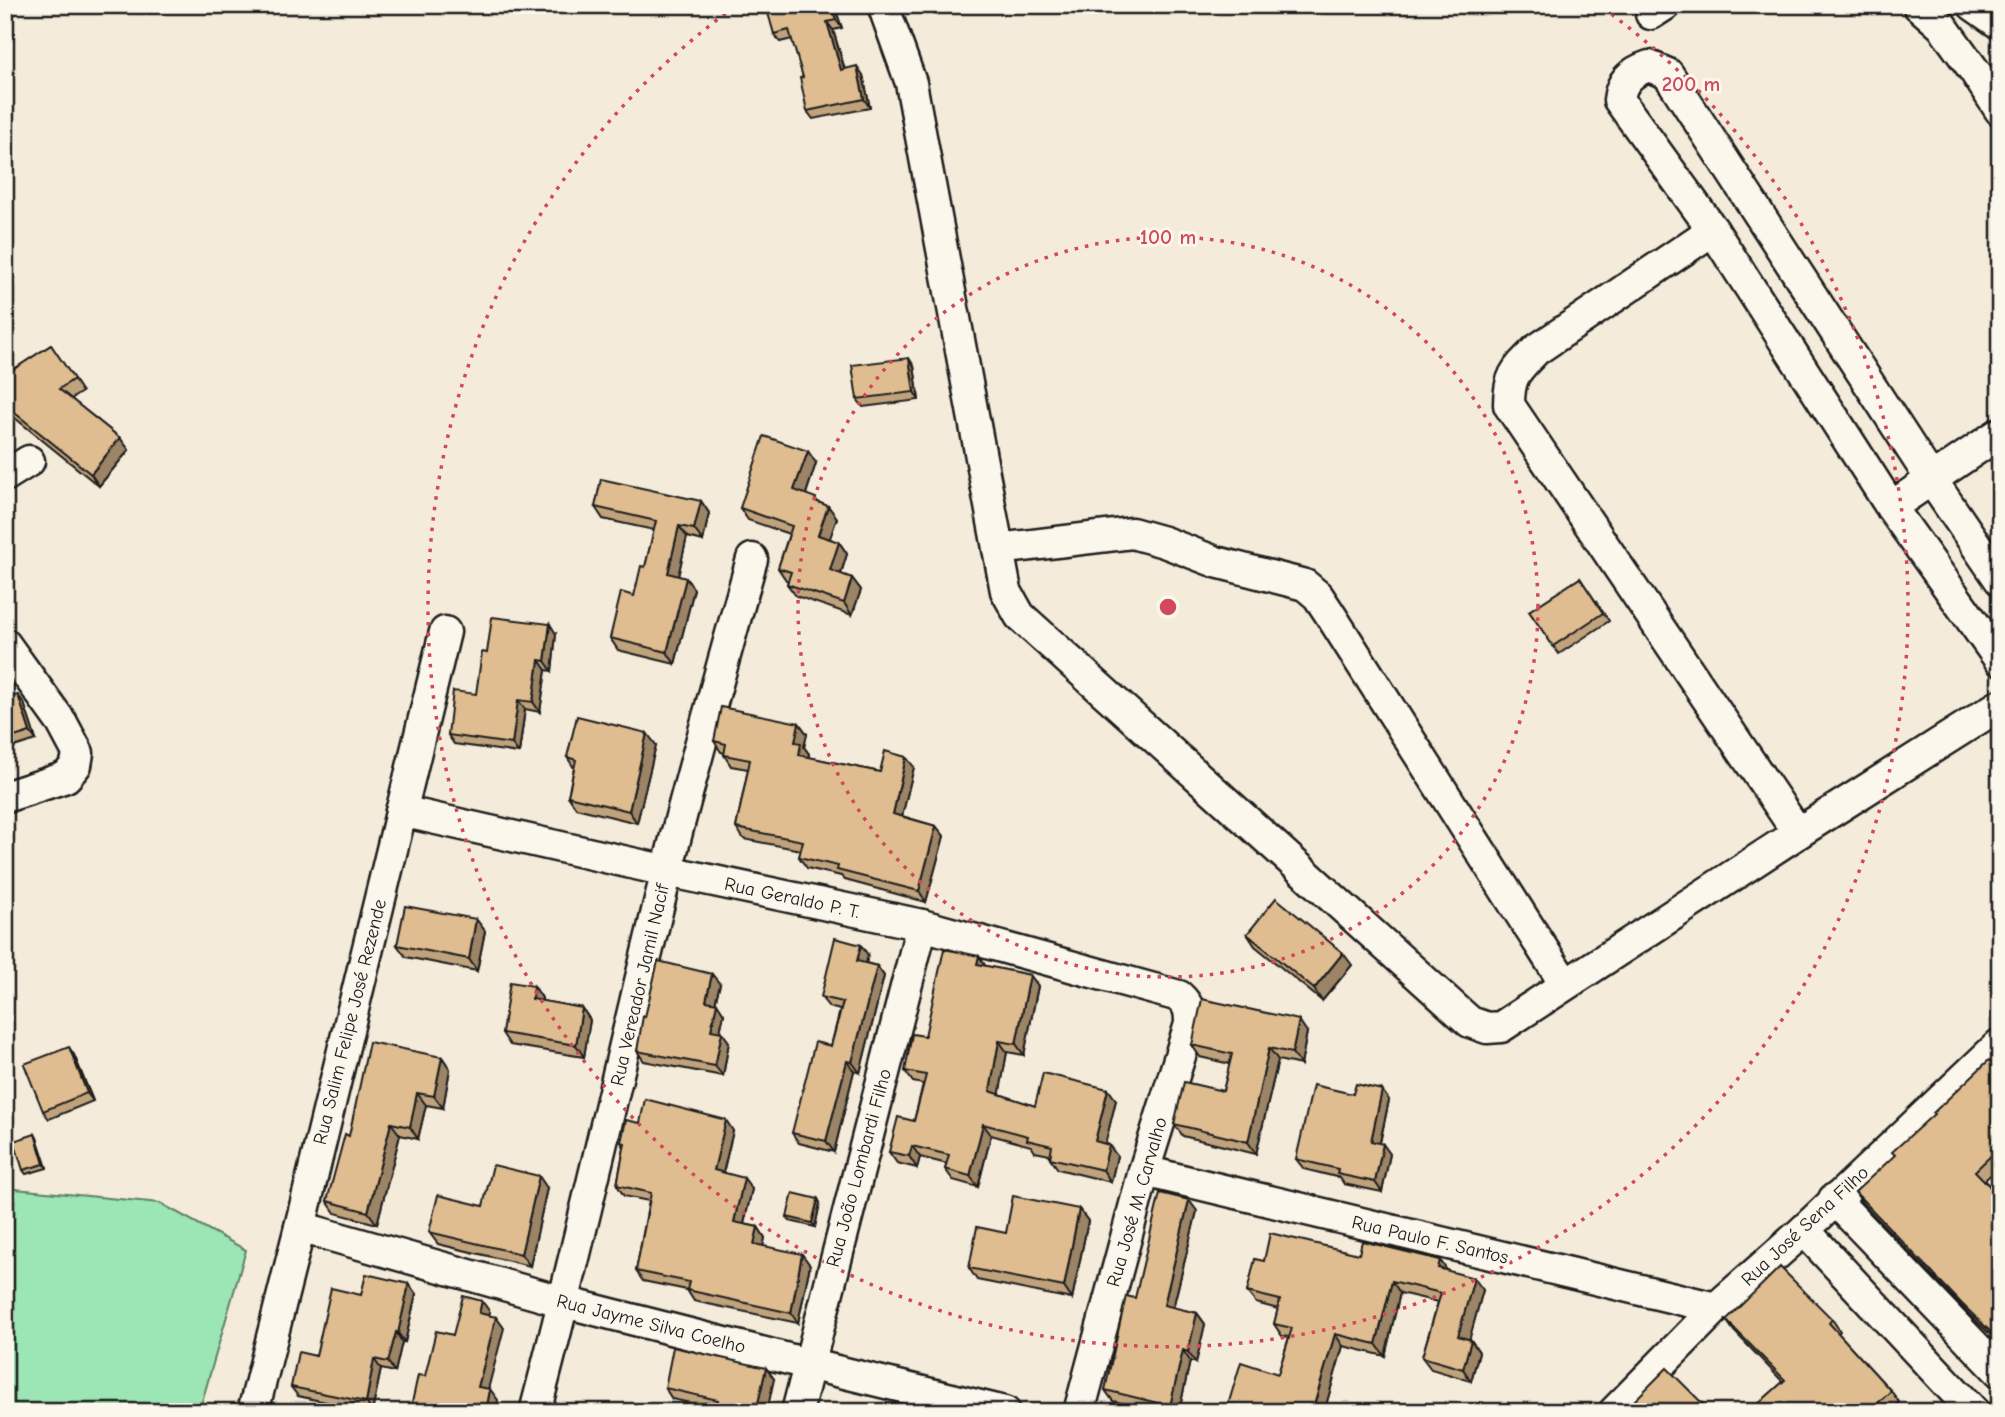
<svg xmlns="http://www.w3.org/2000/svg" width="2005" height="1417" viewBox="0 0 2005 1417" font-family="'Comic Neue',sans-serif">
<style>
.green{fill:#9ce5b4;stroke:#5c8068;stroke-width:2}
.lines{fill:none;stroke-linecap:round;stroke-linejoin:round}
.minor-casing{stroke:#1c1c1c;stroke-width:35}
.minor{stroke:#fbf7ec;stroke-width:30}
.wall{fill:#c0a37d;stroke:#1c1c1c;stroke-width:2}
.shaded-wall{fill:#9c8466;stroke:#1c1c1c;stroke-width:2}
.building{fill:#dfbd91;stroke:#1c1c1c;stroke-width:2}
.ring{fill:none;stroke:#d1495b;stroke-width:3.5;stroke-dasharray:3.5 7}
.labels{text-anchor:middle;dominant-baseline:central;stroke-width:6;stroke-linejoin:round;paint-order:stroke}
.street-label{font-size:19px;fill:#1c1c1c;stroke:#fbf7ec}
.centre{fill:#d1495b;stroke:#fbf7ec;stroke-width:3.5}
.ring-label{font-size:21px;text-anchor:middle;font-weight:bold;fill:#d1495b;stroke:#fbf7ec;stroke-width:6;stroke-linejoin:round;paint-order:stroke}
</style>
<rect width="100%" height="100%" fill="#f5ebda"/>
<filter id="ink" filterUnits="userSpaceOnUse"><feTurbulence type="fractalNoise" baseFrequency=".0143" numOctaves="2"/><feDisplacementMap in="SourceGraphic" scale="14" xChannelSelector="R" yChannelSelector="G"/><feConvolveMatrix kernelMatrix="1 2 1 2 8 2 1 2 1" color-interpolation-filters="sRGB"/></filter>
<g filter="url(#ink)">
<polygon class="green" points="5,1188 160,1203 246,1250 199,1412 5,1412"/>
<g class="lines">
<defs>
<g id="minor">
<polyline points="883,5 911,83 1006,591 1020,616 1470,1022 1487,1028 1501,1027 1798,833 2000,705"/>
<polyline points="1918,5 1942,26 1976,73 2000,110"/>
<polyline points="1973,5 2000,24"/>
<polyline points="1651,14 1665,5"/>
<path d="M1713 230 1536 350C1515 371 1509 376 1509 405L1798 833"/>
<polyline points="5,476 29,461"/>
<polyline points="1891,507 2000,433"/>
<polyline points="998,549 1132,533 1164,542 1216,562 1305,585 1318,596 1328,611 1565,984"/>
<path d="M2000 580 1931 479 1668 74 1649 66C1631 72 1621 81 1619 100L1713 230 1891 507 2000 660"/>
<polyline points="5,644 62,723 78,753 76,765 66,777 5,797"/>
<path d="M401 811 667 871 922 925 1179 996C1189 1005 1190 1011 1190 1024L1144 1171 1079 1412"/>
<polyline points="1144,1171 1716,1308"/>
<polyline points="1834,1199 2000,1372"/>
<polyline points="300,1227 564,1302 808,1364 1005,1412"/>
<polyline points="1804,1230 1974,1412"/>
<polyline points="253,1412 300,1227 445,632"/>
<path d="M535 1412C583 1232 622 1051 667 871 693 767 723 663 752 559"/>
<polyline points="797,1412 922,925"/>
<polyline points="1614,1412 1716,1308 1804,1230 2000,1044"/>
</g>
</defs>
<use href="#minor" class="minor-casing"/>
<use href="#minor" class="minor"/>
</g>
<g class="wall">
<polygon points="834,5 842,28 833,30 845,69 863,75 870,108 813,119 807,111 803,77 792,39 780,42 774,34"/>
<polygon points="51,345 82,392 71,399 120,438 129,450 99,486 5,410 5,375"/>
<polygon points="914,366 919,400 863,407 857,399"/>
<polygon points="816,463 806,494 820,503 828,506 837,518 829,539 839,542 847,554 841,574 852,578 861,590 852,615 796,596 787,584 788,581 786,580 778,568 789,534 748,520 740,508"/>
<polygon points="701,501 709,513 703,541 687,537 678,576 694,589 675,664 618,650 610,638 634,596 645,567 654,530 603,519 595,507"/>
<polygon points="1580,578 1609,621 1559,654 1529,611"/>
<polygon points="556,634 552,671 546,670 540,712 525,709 519,753 454,744 448,735 476,694"/>
<polygon points="5,699 24,703 36,740 5,750"/>
<polygon points="799,723 807,734 804,747 809,754 808,757 880,772 914,767 902,816 936,826 944,836 926,902 845,880 841,876 807,868 799,857 801,850 744,839 736,828 748,769 731,766 724,755 724,753 721,752 714,741"/>
<polygon points="656,745 637,823 576,808 568,796 574,768 567,757"/>
<polygon points="476,919 485,931 477,971 406,957 397,945"/>
<polygon points="1247,934 1352,965 1322,1001 1255,946"/>
<polygon points="868,955 866,963 877,966 884,976 860,1073 854,1071 834,1152 799,1143 792,1133 831,1046 840,1010 829,1007 821,997"/>
<polygon points="986,966 1030,975 1038,986 1024,1055 1007,1052 999,1094 1035,1106 1116,1100 1105,1144 1117,1156 1111,1182 1058,1169 1050,1158 1050,1155 1035,1152 1031,1146 991,1135 978,1187 953,1180 945,1169 947,1164 920,1157 917,1168 897,1163 889,1152 914,1121 923,1084 913,1082 905,1071 925,1036"/>
<polygon points="720,984 715,1003 724,1014 720,1032 729,1042 723,1076 644,1061 637,1051 645,1017"/>
<polygon points="534,986 542,998 542,1001 582,1008 590,1020 584,1057 510,1045 502,1033"/>
<polygon points="1307,1032 1301,1065 1278,1060 1256,1154 1183,1136 1174,1124 1223,1091 1230,1064 1200,1057 1192,1045"/>
<polygon points="74,1055 93,1101 49,1119 43,1111"/>
<polygon points="442,1057 450,1069 443,1108 426,1105 418,1139 400,1135 377,1224 335,1213 327,1201"/>
<polygon points="2000,1073 2000,1166 1985,1180 2000,1196 2000,1344 1970,1315 1863,1204 1855,1192"/>
<polygon points="1353,1094 1389,1100 1380,1143 1390,1154 1382,1192 1344,1184 1340,1178 1304,1169 1296,1159"/>
<polygon points="640,1123 733,1131 723,1173 752,1189 744,1224 758,1227 765,1238 763,1246 810,1265 798,1323 694,1301 687,1290 643,1281 636,1271 649,1201 624,1196 617,1185 624,1147 621,1142"/>
<polygon points="35,1134 37,1138 47,1168 26,1174 23,1170"/>
<polygon points="547,1188 530,1266 438,1244 429,1232 483,1206"/>
<polygon points="818,1199 820,1203 815,1227 790,1221 787,1217"/>
<polygon points="1079,1209 1088,1221 1072,1299 977,1280 969,1268 1006,1233"/>
<polygon points="1197,1211 1173,1308 1197,1313 1205,1324 1196,1363 1190,1361 1179,1412 1158,1412 1113,1401 1105,1390 1135,1298"/>
<polygon points="1359,1254 1440,1260 1447,1271 1483,1290 1469,1339 1471,1340 1479,1352 1471,1381 1431,1369 1422,1357 1438,1302 1400,1293 1385,1356 1343,1346 1324,1412 1233,1412 1228,1405 1278,1374 1289,1337 1282,1336 1274,1324 1278,1309 1256,1303 1247,1292 1264,1261"/>
<polygon points="416,1294 405,1342 402,1342 395,1372 381,1369 372,1412 298,1396 291,1387 361,1295"/>
<polygon points="1832,1319 1840,1331 1838,1333 1891,1391 1899,1402 1889,1412 1749,1412 1783,1382 1734,1331 1726,1320"/>
<polygon points="766,1368 774,1379 717,1409 672,1399 665,1388"/>
</g>
<g class="shaded-wall">
<polygon points="831,5 834,5 842,28 836,20"/>
<polygon points="827,22 833,30 847,78 841,70"/>
<polygon points="857,66 863,75 870,108 864,99"/>
<polygon points="909,358 914,366 919,400 914,392"/>
<polygon points="120,438 129,450 99,486 91,474"/>
<polygon points="808,451 816,463 803,503 794,490"/>
<polygon points="701,501 709,513 703,541 694,529"/>
<polygon points="828,506 837,518 827,547 818,535"/>
<polygon points="679,526 687,537 676,585 668,573"/>
<polygon points="839,542 847,554 838,582 830,570"/>
<polygon points="686,578 694,589 675,664 667,652"/>
<polygon points="852,578 861,590 852,615 844,603"/>
<polygon points="550,624 556,634 552,671 545,661"/>
<polygon points="539,660 546,670 540,712 533,702"/>
<polygon points="18,695 24,703 36,740 30,732"/>
<polygon points="518,700 525,709 519,753 512,744"/>
<polygon points="799,723 807,734 804,747 809,754 807,766 799,755 795,742"/>
<polygon points="647,733 656,745 637,823 629,811"/>
<polygon points="906,757 914,767 900,825 893,814"/>
<polygon points="936,826 944,836 926,902 919,891"/>
<polygon points="476,919 485,931 477,971 469,959"/>
<polygon points="861,945 868,955 864,971 857,961"/>
<polygon points="1343,953 1352,965 1322,1001 1314,989"/>
<polygon points="979,956 987,968 977,964"/>
<polygon points="877,966 884,976 860,1073 852,1062"/>
<polygon points="712,974 720,984 713,1011 706,1001"/>
<polygon points="1030,975 1038,986 1024,1055 1016,1044"/>
<polygon points="534,986 542,998 540,1011 532,999"/>
<polygon points="717,1003 724,1014 718,1040 711,1030"/>
<polygon points="582,1008 590,1020 584,1057 576,1045"/>
<polygon points="1299,1020 1307,1032 1301,1065 1292,1053"/>
<polygon points="722,1032 729,1042 723,1076 715,1066"/>
<polygon points="999,1041 1007,1052 998,1103 990,1091"/>
<polygon points="69,1047 74,1055 93,1101 87,1093"/>
<polygon points="1269,1048 1278,1060 1256,1154 1248,1142"/>
<polygon points="442,1057 450,1069 443,1108 434,1096"/>
<polygon points="847,1061 854,1071 834,1152 826,1141"/>
<polygon points="1108,1089 1116,1100 1103,1153 1095,1141"/>
<polygon points="1382,1090 1389,1100 1378,1151 1371,1141"/>
<polygon points="417,1093 426,1105 418,1139 410,1127"/>
<polygon points="726,1120 733,1131 721,1181 714,1170"/>
<polygon points="391,1123 400,1135 377,1224 368,1212"/>
<polygon points="983,1124 991,1135 978,1187 970,1176"/>
<polygon points="35,1134 37,1138 47,1168 44,1164"/>
<polygon points="1383,1144 1390,1154 1382,1192 1375,1182"/>
<polygon points="1109,1145 1117,1156 1111,1182 1103,1170"/>
<polygon points="912,1146 920,1157 917,1168 909,1156"/>
<polygon points="539,1176 547,1188 530,1266 521,1254"/>
<polygon points="744,1178 752,1189 742,1232 734,1222"/>
<polygon points="818,1199 820,1203 815,1227 812,1223"/>
<polygon points="1189,1200 1197,1211 1171,1316 1164,1305"/>
<polygon points="1079,1209 1088,1221 1072,1299 1064,1287"/>
<polygon points="758,1227 765,1238 761,1255 754,1244"/>
<polygon points="802,1254 810,1265 798,1323 791,1313"/>
<polygon points="1440,1260 1448,1272 1438,1268"/>
<polygon points="1474,1278 1483,1290 1467,1348 1458,1336"/>
<polygon points="1392,1281 1400,1293 1385,1356 1376,1344"/>
<polygon points="409,1284 416,1294 405,1342 398,1333"/>
<polygon points="482,1301 490,1312 487,1324 479,1313"/>
<polygon points="1197,1313 1205,1324 1196,1363 1188,1352"/>
<polygon points="496,1317 504,1328 486,1397 478,1387"/>
<polygon points="396,1332 402,1342 395,1372 388,1362"/>
<polygon points="1335,1334 1343,1346 1324,1412 1312,1412"/>
<polygon points="1471,1340 1479,1352 1471,1381 1463,1369"/>
<polygon points="1183,1350 1190,1361 1179,1412 1175,1412 1170,1406"/>
<polygon points="374,1359 381,1369 372,1412 366,1402"/>
<polygon points="766,1368 774,1379 767,1412 756,1412"/>
<polygon points="490,1389 498,1400 496,1412 486,1412"/>
</g>
<g class="building">
<polygon points="794,5 831,5 836,20 827,22 841,70 857,66 864,99 807,111 800,78 803,77 789,30 774,34 768,13"/>
<polygon points="51,345 74,379 59,389 120,438 91,474 5,405 5,375"/>
<polygon points="909,358 914,392 857,399 852,365"/>
<polygon points="764,436 808,451 794,490 816,498 815,501 828,506 818,535 839,542 830,570 852,578 844,603 787,584 791,572 778,568 792,526 740,508"/>
<polygon points="601,479 701,501 694,529 679,526 668,573 686,578 667,652 610,638 621,592 634,596 641,566 645,567 656,521 595,507"/>
<polygon points="1580,578 1603,613 1553,646 1529,611"/>
<polygon points="492,617 550,624 545,661 539,660 533,702 518,700 512,744 448,735 453,691 476,694 482,652 487,653"/>
<polygon points="18,695 30,732 5,740 5,699"/>
<polygon points="721,707 799,723 795,742 801,743 799,755 880,772 885,751 906,757 893,814 936,826 919,891 837,870 838,866 799,857 803,841 736,828 750,760 724,755 726,744 714,741"/>
<polygon points="577,716 647,733 629,811 568,796 576,760 567,757"/>
<polygon points="1276,898 1343,953 1314,989 1247,934"/>
<polygon points="405,906 476,919 469,959 397,945"/>
<polygon points="835,938 861,945 857,961 877,966 852,1062 847,1061 826,1141 792,1133 815,1042 831,1046 843,1002 821,997"/>
<polygon points="944,949 979,956 977,964 1030,975 1016,1044 999,1041 990,1091 1035,1106 1043,1073 1108,1089 1095,1141 1109,1145 1103,1170 1050,1158 1052,1146 1027,1140 1028,1136 983,1124 970,1176 945,1169 949,1155 912,1146 909,1156 889,1152 898,1117 914,1121 926,1075 905,1071 912,1034 925,1036"/>
<polygon points="658,961 712,974 706,1001 717,1003 711,1030 722,1032 715,1066 637,1051 643,1016 645,1017"/>
<polygon points="510,982 534,986 532,999 582,1008 576,1045 502,1033"/>
<polygon points="1202,999 1299,1020 1292,1053 1269,1048 1248,1142 1174,1124 1184,1082 1223,1091 1232,1054 1192,1045"/>
<polygon points="369,1042 442,1057 434,1096 417,1093 410,1127 391,1123 368,1212 327,1201 345,1134 349,1136"/>
<polygon points="69,1047 87,1093 43,1111 24,1064"/>
<polygon points="1989,1060 2000,1073 2000,1147 1975,1171 2000,1197 2000,1210 1998,1212 2000,1214 2000,1333 1996,1337 1962,1304 1855,1192 1895,1155 1892,1152 1934,1114 1933,1113"/>
<polygon points="1356,1084 1382,1090 1371,1141 1383,1144 1375,1182 1337,1174 1338,1169 1296,1159 1313,1085 1353,1094"/>
<polygon points="645,1099 726,1120 714,1170 744,1178 734,1222 758,1227 754,1244 802,1254 791,1313 687,1290 689,1282 636,1271 651,1193 617,1185 625,1143 621,1142 626,1120 640,1123"/>
<polygon points="35,1134 44,1164 23,1170 14,1141"/>
<polygon points="493,1165 539,1176 521,1254 429,1232 438,1195 483,1206"/>
<polygon points="793,1193 818,1199 812,1223 787,1217"/>
<polygon points="1160,1193 1189,1200 1164,1305 1197,1313 1188,1352 1183,1350 1170,1406 1105,1390 1126,1296 1135,1298"/>
<polygon points="1013,1196 1079,1209 1064,1287 969,1268 977,1227 1006,1233"/>
<polygon points="1270,1233 1359,1254 1362,1241 1440,1260 1438,1268 1474,1278 1458,1336 1471,1340 1463,1369 1422,1357 1441,1293 1392,1281 1376,1344 1335,1334 1312,1412 1250,1412 1228,1405 1241,1362 1278,1374 1292,1328 1274,1324 1280,1300 1247,1292 1255,1259 1264,1261"/>
<polygon points="1780,1267 1832,1319 1829,1323 1891,1391 1868,1412 1749,1412 1785,1380 1726,1320"/>
<polygon points="366,1274 409,1284 398,1333 396,1332 388,1362 374,1359 366,1402 291,1387 298,1352 316,1356 331,1288 361,1295"/>
<polygon points="463,1296 482,1301 479,1313 496,1317 478,1387 490,1389 486,1412 410,1412 418,1375 425,1376 436,1331 453,1335"/>
<polygon points="673,1347 766,1368 756,1412 716,1412 718,1400 665,1388"/>
<polygon points="1667,1368 1711,1412 1640,1412 1632,1403"/>
<polygon points="542,1407 570,1412 539,1412"/>
<polygon points="955,1409 967,1412 954,1412"/>
</g>
</g>
<g class="ring">
<circle cx="1168" cy="607" r="370"/>
<path d="M1603 8A740 740 0 1 1 733 8"/>
</g>
<g class="labels">
<g class="street-label">
<text transform="translate(792 898) rotate(12)">Rua Geraldo P. T.</text>
<text transform="translate(640 985) rotate(-77)">Rua Vereador Jamil Nacif</text>
<text transform="translate(350 1022) rotate(-76)">Rua Salim Felipe José Rezende</text>
<text transform="translate(859 1168) rotate(-75)">Rua João Lombardi Filho</text>
<text transform="translate(1137 1202) rotate(-74)">Rua José M. Carvalho</text>
<text transform="translate(1805 1226) rotate(-43)">Rua José Sena Filho</text>
<text transform="translate(1430 1240) rotate(13)">Rua Paulo F. Santos</text>
<text transform="translate(651 1324) rotate(14)">Rua Jayme Silva Coelho</text>
</g>
</g>
<circle cx="1168" cy="607" r="10" class="centre"/>
<g class="ring-label">
<text x="1691" y="91">200 m</text>
<text x="1168" y="244">100 m</text>
</g>
<rect width="2005" height="1417" fill="none" stroke="#fbf7ec" stroke-width="28"/>
<rect x="14" y="14" width="1977" height="1389" fill="none" stroke="#1c1c1c" stroke-width="2.5" filter="url(#ink)"/>
</svg>
